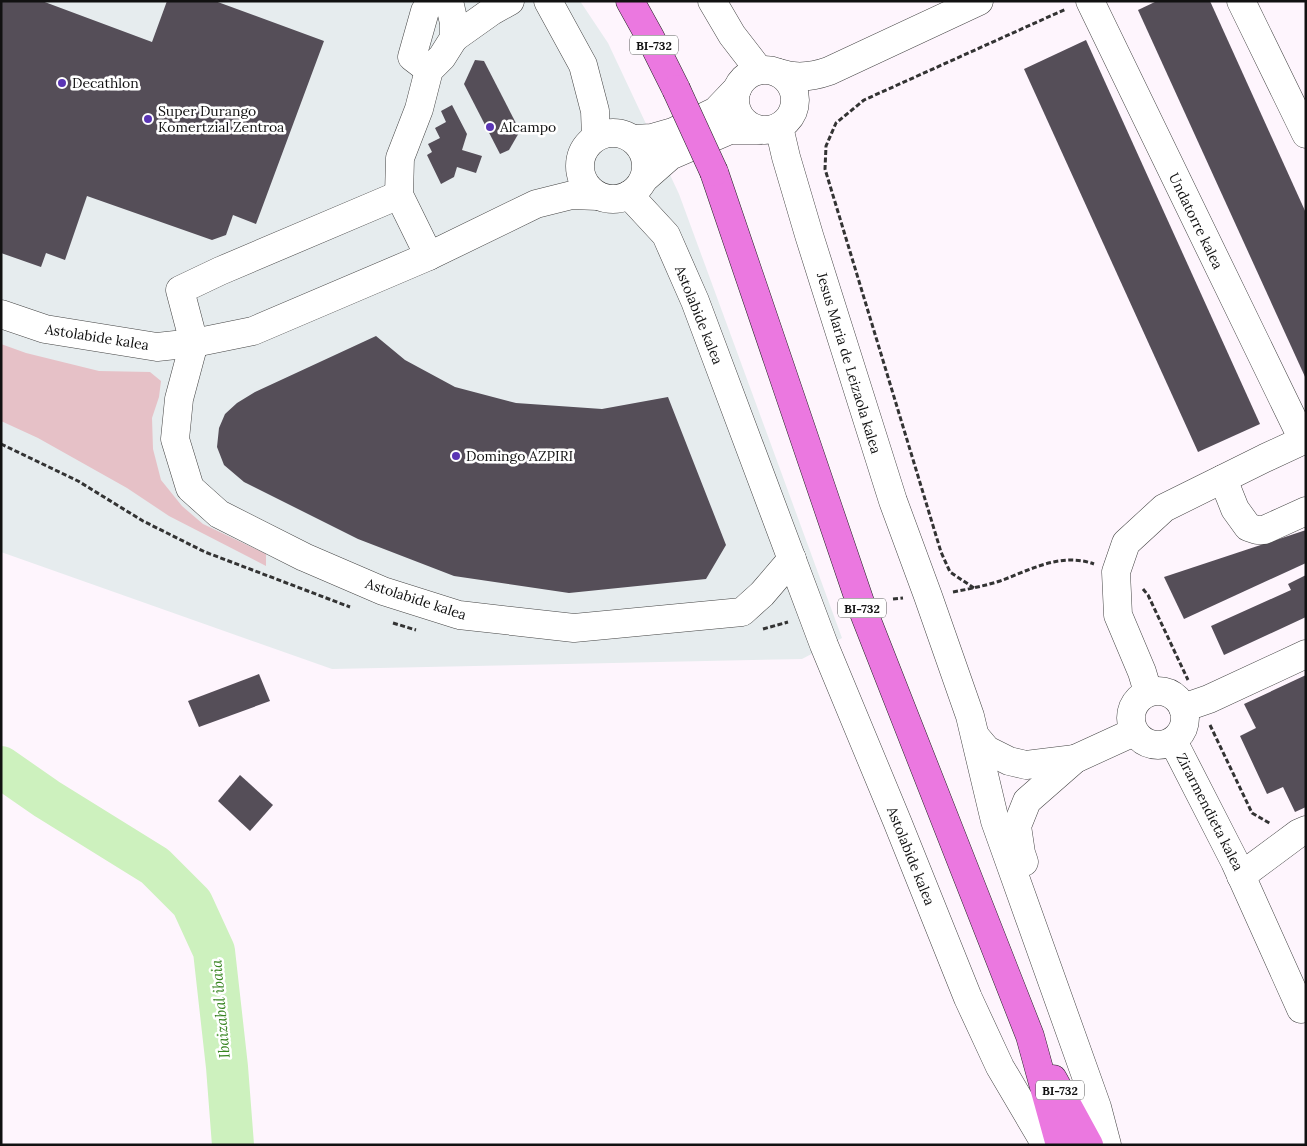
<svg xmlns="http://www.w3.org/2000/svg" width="1307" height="1146" viewBox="0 0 1307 1146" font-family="Lora,serif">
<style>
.industrial{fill:#e6ecee}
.green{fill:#e6c1c7}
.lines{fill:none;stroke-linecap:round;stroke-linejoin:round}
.river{stroke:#cdf1be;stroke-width:42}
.building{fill:#554e58}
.minor-casing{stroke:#444;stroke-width:29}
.major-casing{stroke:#222;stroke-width:29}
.path{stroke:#333;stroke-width:3;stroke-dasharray:5 2.5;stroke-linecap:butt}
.minor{stroke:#fff;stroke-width:28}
.major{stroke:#eb78e0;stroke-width:28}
.major-bridge-casing{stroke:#222;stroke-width:29;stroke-linecap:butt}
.major-bridge{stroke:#eb78e0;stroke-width:28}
.poi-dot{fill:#5a35b4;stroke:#fff;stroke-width:2}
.labels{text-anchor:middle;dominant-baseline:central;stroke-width:5;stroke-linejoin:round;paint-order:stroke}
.shield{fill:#fff;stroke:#585858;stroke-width:1}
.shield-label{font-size:12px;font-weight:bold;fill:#111}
.poi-label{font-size:14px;fill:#111;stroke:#fff;text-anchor:start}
.street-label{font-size:14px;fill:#111;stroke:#fff}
.water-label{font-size:15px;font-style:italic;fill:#378421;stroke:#fff}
</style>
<rect width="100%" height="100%" fill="#fef5fd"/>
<polygon class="industrial" points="1,1 580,1 608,43 679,194 842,638 802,659 332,669 1,552"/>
<polygon class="green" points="1,344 26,353 99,371 150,372 161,381 159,397 152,418 153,449 161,480 182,506 203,524 266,554 266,566 169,516 127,488 38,438 1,421"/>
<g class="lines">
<polyline class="river" points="1,767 47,799 155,866 192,903 214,951 227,1067 233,1145"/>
</g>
<g class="building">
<polygon points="1,1 42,1 152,42 167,1 215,1 324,41 256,224 233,215 226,235 212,240 87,196 65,260 46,253 41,267 1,253"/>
<polygon points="1157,1 1210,1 1306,213 1306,379 1138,10"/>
<polygon points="1086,40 1260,424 1198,452 1024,69"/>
<polygon points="475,60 484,61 520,131 509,150 500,154 464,84"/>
<polygon points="452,105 467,134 462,150 482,156 476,173 457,167 454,177 441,184 427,155 432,152 428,144 440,138 435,128 446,122 441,111"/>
<polygon points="376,336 405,360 455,387 516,403 602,409 668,397 726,545 706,579 569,593 454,576 358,539 244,482 224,465 217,447 219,428 225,414 237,403 255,392"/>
<polygon points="1306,530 1306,563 1184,619 1164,577"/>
<polygon points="1306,575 1306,617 1224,655 1211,626 1291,590 1288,584"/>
<polygon points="259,674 270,701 199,727 188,701"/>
<polygon points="1306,675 1306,807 1295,812 1283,787 1267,794 1240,736 1256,728 1244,704"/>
<polygon points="240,775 273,805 250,831 218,801"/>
</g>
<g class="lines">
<defs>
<g id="minor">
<polyline points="548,1 583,65 595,111 596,137"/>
<polyline points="712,1 732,35 759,70"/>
<polyline points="1090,1 1303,440"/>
<polyline points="1241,1 1306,134"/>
<polyline points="454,38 492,11 510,1"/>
<circle cx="765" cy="100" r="30"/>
<polyline points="429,70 412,57 425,11 432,1"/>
<path d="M779 73C796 79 812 77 829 71L979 1"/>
<polyline points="779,127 786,157 809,235 893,501 928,596 970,716 995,821 1097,1107 1107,1145"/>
<circle cx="613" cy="166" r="33"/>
<polyline points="634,139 652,138 673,132 716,111 737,89"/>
<polyline points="645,178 670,156 730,130 759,130"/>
<polyline points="399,195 220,271 180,290 194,343 179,399 175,439 190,488 219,514 304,557 383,591 459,615 574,628 742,612 762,594 792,559"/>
<polyline points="629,195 666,235 695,301 824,645 897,821 968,998 1000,1067 1046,1145"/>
<polyline points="429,256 399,195 400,158 419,109 429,70 442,57 454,38 454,23 449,1"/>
<polyline points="1,314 45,329 157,347 194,343 253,331 429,256 536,204 572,195 598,196"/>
<polyline points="1223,479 1235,509 1248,527 1257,530 1264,530 1306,511"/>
<circle cx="1158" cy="718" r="27"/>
<polyline points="1148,692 1142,672 1118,615 1116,572 1126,543 1164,508 1265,458 1306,439"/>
<polyline points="1183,708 1209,699 1306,654"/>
<polyline points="976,737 987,750 1009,761 1026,765 1075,759"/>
<polyline points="1173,741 1235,862 1301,1009"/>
<polyline points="1024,862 1021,853 1017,826 1027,801 1075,759 1134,732"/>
<polyline points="1241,876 1299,833 1306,830"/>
</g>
<g id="major">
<polyline points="630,1 650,37 676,89"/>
<polyline points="714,172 862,608 1030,1036 1060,1145"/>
<polyline points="1053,1079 1089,1145"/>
</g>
</defs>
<use href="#minor" class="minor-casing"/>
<use href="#major" class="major-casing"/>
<g class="path">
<polyline points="1,444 78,481 143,521 205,552 350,607"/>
<polyline points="974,588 950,572 941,552 825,169 826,146 836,123 864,100 1066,9"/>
<polyline points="1143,589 1148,595 1188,680"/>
<path d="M953 592C969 589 984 586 1000 581 1030 570 1061 552 1094 564"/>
<polyline points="893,599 903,598"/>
<polyline points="393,623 416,630"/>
<polyline points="763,629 788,622"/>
<polyline points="1210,725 1252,813 1271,824"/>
</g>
<use href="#minor" class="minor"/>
<use href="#major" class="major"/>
<defs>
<polyline id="major-bridge" points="676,89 714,172"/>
</defs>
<use href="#major-bridge" class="major-bridge-casing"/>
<use href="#major-bridge" class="major-bridge"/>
</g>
<g class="poi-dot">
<circle cx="62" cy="83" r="5"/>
<circle cx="148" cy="119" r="5"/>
<circle cx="490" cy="127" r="5"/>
<circle cx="456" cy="456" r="5"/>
</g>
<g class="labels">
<g class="shield">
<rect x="630" y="35.5" width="48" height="19" rx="4"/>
<rect x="838" y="598.5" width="48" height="19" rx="4"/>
<rect x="1036" y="1080.5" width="48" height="19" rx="4"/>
</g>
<g class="shield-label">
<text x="654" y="45">BI-732</text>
<text x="862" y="608">BI-732</text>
<text x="1060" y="1090">BI-732</text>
</g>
<g class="poi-label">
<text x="72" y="83">Decathlon</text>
<text x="158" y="111">Super Durango<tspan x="158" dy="16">Komertzial Zentroa</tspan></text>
<text x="500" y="127">Alcampo</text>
<text x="466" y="456">Domingo AZPIRI</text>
</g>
<g class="street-label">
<text transform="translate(1196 221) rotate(64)">Undatorre kalea</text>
<text transform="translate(699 315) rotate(68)">Astolabide kalea</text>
<text transform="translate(97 337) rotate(9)">Astolabide kalea</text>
<text transform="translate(849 363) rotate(73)">Jesus Maria de Leizaola kalea</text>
<text transform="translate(416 599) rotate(18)">Astolabide kalea</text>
<text transform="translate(1210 812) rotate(63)">Zirarmendieta kalea</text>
<text transform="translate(911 856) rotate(68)">Astolabide kalea</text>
</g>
<g class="water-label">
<text transform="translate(220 1009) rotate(-95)">Ibaizabal ibaia</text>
</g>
</g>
<rect width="1307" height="1146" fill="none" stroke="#111111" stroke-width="5"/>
</svg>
